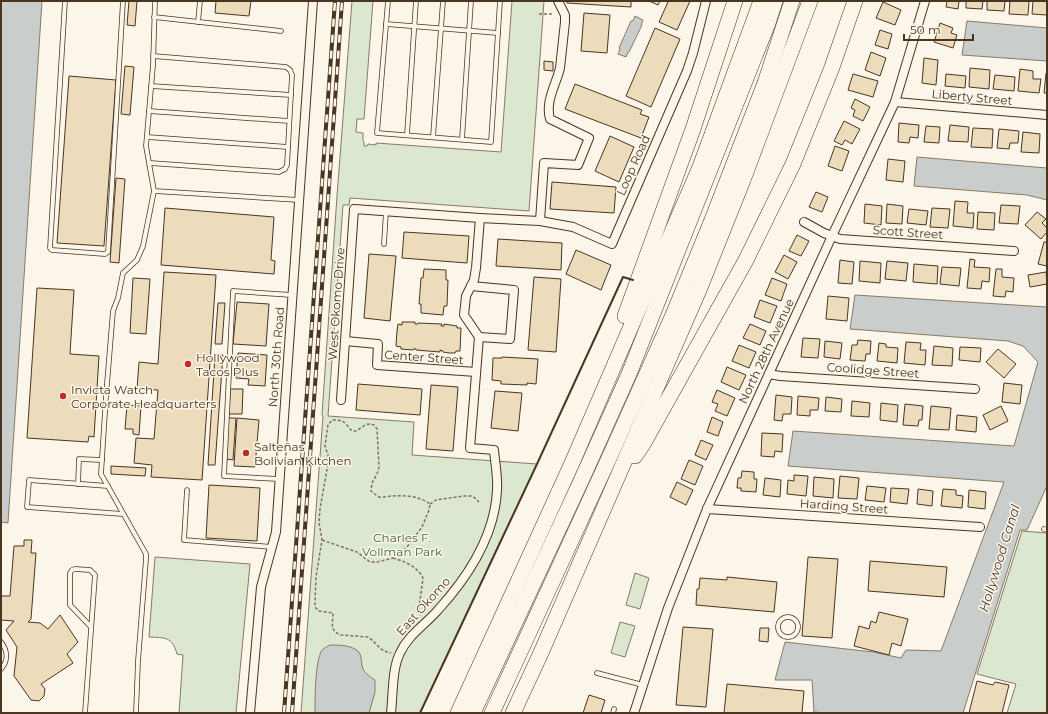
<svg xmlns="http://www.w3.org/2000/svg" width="1048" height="714" viewBox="0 0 1048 714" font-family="Montserrat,sans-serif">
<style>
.green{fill:#dce7d0;stroke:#887966}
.water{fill:#c9cecd;stroke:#887966}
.building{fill:#ecdcbc;stroke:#4a3520}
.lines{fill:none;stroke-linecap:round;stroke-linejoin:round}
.lane-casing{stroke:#4a3520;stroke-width:5.5}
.street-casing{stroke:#4a3520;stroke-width:10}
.highway-casing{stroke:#4a3520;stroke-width:16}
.path{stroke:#7f6f5c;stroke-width:1.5;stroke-dasharray:3 2;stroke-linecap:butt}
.lane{stroke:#fbf6e9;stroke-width:4}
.street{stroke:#fbf6e9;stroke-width:8}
.highway{stroke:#fbf6e9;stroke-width:15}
.rail-casing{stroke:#4a3520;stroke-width:4}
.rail{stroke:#fbf6e9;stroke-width:2.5;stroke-dasharray:8;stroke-linecap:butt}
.wall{stroke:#4a3520;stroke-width:2}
.poi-dot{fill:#c62828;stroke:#fbf6e9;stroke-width:1.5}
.labels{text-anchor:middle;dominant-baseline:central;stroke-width:3;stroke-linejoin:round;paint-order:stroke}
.street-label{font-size:12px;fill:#4a3520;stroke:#fbf6e9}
.poi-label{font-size:12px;fill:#4a3520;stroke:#fbf6e9;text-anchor:start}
.park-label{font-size:12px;fill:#436837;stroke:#fbf6e9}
.water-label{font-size:13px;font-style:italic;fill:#4a3520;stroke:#fbf6e9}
</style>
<rect width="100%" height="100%" fill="#fbf6e9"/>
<g class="green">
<polygon points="352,1 373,1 364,119 357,119 356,132 363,133 363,141 364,142 364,146 367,146 368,144 376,145 376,143 501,152 512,1 544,1 529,211 350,198 349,205 343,205 328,416 414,422 412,455 537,464 420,713 301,713 323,416 322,415 337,196"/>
<polygon points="1022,531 1047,533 1047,713 1007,713 1016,684 977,674"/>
<path d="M155 557 250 564 236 713H179L183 655 177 654C172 636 165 638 149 637Z"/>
<polygon points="635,573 649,578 640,609 626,605"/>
<polygon points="620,622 635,626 625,657 611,653"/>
</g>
<g class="water">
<polygon points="1,1 42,1 8,523 1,522"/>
<polygon points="635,16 643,20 641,25 642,25 629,52 628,52 626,57 618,54 620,49 619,48 631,21 633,21"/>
<polygon points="967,21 1047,28 1047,61 962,55"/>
<polygon points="917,157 1047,168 1047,200 1027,195 914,186"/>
<polygon points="855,295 1047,307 1047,486 1027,530 1020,530 963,713 826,713 814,712 812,680 775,680 785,642 873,652 901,658 906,650 941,651 1004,482 788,466 793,431 1014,446 1038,362 1023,346 1008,341 850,329"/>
<path d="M330 645C338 645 356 645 360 654 362 658 361 665 363 669 365 674 371 677 375 680V692L369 713H315C315 699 315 661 322 650 324 648 327 647 330 645Z"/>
</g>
<g class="building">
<polygon points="129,1 137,1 135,26 127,25"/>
<polygon points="216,1 251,1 249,16 215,13"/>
<polygon points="567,1 631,1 631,7 567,3"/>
<polygon points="649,1 660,1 658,5"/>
<polygon points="665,1 690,1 677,30 659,22 668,2"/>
<polygon points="947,1 959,1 958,9 946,7"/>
<polygon points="966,1 983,1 982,9 966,8"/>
<polygon points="987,1 1005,1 1004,11 987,10"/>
<polygon points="1010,1 1029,1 1028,15 1009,14"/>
<polygon points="1033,1 1047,1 1047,15 1032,14"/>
<polygon points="883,2 901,10 895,25 876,18"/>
<polygon points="584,13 610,15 607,53 581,51"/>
<polygon points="940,23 953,28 951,33 957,35 953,48 934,42"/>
<polygon points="655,28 680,39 651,107 626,96"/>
<polygon points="880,30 892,34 888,49 875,45"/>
<polygon points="871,52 886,58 880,76 865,70"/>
<polygon points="924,58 938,60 936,85 922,83"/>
<polygon points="544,61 553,62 553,71 544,70"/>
<polygon points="125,66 134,67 130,115 121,114"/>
<polygon points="970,68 990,70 989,89 969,87"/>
<polygon points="1020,69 1033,71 1033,79 1041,79 1039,93 1018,91"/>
<polygon points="1046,73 1047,73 1047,93 1044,93"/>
<polygon points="853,74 878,81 873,97 848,90"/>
<polygon points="946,74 966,76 965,88 945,86"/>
<polygon points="995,75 1015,77 1014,91 993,89"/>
<polygon points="69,76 116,80 104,246 57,243"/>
<polygon points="575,84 642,110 640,114 649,117 641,138 565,109"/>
<polygon points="855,99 870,107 863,121 853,116 855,110 851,108"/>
<polygon points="844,121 860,129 852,144 845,140 842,145 834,141"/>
<polygon points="899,123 919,125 918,138 910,137 909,143 898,142"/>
<polygon points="950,125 969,127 968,142 948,141"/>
<polygon points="926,126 940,127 939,143 924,142"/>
<polygon points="973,128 993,129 992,148 971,147"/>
<polygon points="999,129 1019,131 1018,143 1010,143 1009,149 997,148"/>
<polygon points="1023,132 1040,134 1039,153 1021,152"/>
<polygon points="610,136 634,147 619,182 595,171"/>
<polygon points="835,146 849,151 842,171 828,166"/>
<polygon points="888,159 905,161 903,182 886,180"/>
<polygon points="116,178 125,179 119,263 110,262"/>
<polygon points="552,182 616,187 614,213 550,209"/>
<polygon points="816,192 828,197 822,212 809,207"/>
<polygon points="955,201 968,202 967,213 974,213 973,228 953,226"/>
<polygon points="865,204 882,206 881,225 864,223"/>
<polygon points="887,204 903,206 902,224 886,223"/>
<polygon points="1001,205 1020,206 1018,224 999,223"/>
<polygon points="165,208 274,217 271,260 275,261 274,274 161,265"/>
<polygon points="932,208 950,209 948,228 930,227"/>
<polygon points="909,209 928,211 926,225 907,223"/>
<polygon points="978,212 995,213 994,230 977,229"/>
<polygon points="1037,212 1046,219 1042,223 1047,228 1047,232 1041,239 1025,225"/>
<polygon points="404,232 469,236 467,263 402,258"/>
<polygon points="797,235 809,241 801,256 789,251"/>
<polygon points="498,239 562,243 561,270 496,266"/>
<polygon points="1044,242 1047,242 1047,266 1038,264"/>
<polygon points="576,250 611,265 601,290 566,274"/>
<polygon points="369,254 396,256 390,321 364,318"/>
<polygon points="784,255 797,262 788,279 775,272"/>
<polygon points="970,259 975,260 974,267 990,268 989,282 982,281 981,289 967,288"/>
<polygon points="840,260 854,262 852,284 838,283"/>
<polygon points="860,261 881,263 880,283 859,281"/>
<polygon points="887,261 908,263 906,281 885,279"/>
<polygon points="914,264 938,266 937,284 913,282"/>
<polygon points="942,267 961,268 959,286 940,284"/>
<polygon points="424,269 446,270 446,280 448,280 447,306 444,306 443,315 421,313 421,304 419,304 421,278 423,278"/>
<polygon points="996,269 1002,269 1002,277 1014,278 1013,292 1006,291 1005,297 993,296"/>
<polygon points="164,272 216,275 202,480 151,477 152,465 134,463 136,438 154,439 158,390 137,389 139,362 158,364"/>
<polygon points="1046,272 1047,284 1030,287 1028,275"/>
<polygon points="534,277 561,279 556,352 528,350"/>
<polygon points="133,278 150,279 146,334 130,333"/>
<polygon points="772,278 787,284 781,301 765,295"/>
<polygon points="37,288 74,290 70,354 99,356 94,437 89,436 88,442 27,438"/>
<polygon points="828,296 849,298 847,321 826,319"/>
<polygon points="760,300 777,306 770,323 754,317"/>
<polygon points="237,302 269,304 266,346 233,344"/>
<polygon points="218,303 225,303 222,344 215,344"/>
<polygon points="402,322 415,322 415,324 418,324 418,323 442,324 441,326 444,326 444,324 457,326 457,328 461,328 460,351 456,351 455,353 449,353 443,352 443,351 440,350 440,352 416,350 416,349 413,349 413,350 401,349 401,347 396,346 397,331 398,324 402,325"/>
<polygon points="750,324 766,331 760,345 743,338"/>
<polygon points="803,338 820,339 818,358 801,357"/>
<polygon points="858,340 871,341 870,354 866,354 865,361 850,360 852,345 857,345"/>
<polygon points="825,341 842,343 840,359 824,357"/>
<polygon points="906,342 921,343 920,350 926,350 925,365 904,363"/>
<polygon points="879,343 886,344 886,347 898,348 897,363 877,361"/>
<polygon points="739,345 756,352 749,368 732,361"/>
<polygon points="934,346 953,348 952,366 932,365"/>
<polygon points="960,347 981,348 980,362 959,360"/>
<polygon points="998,349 1016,364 1004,378 986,362"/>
<polygon points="238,353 267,355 265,386 248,385 249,379 236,378"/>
<polygon points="215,355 223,355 215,465 208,465"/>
<polygon points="502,357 538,359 536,384 527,383 527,385 501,384 501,381 492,380 493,358 502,358"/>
<polygon points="727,367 746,375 739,390 721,382"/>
<polygon points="1004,383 1022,385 1020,404 1002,402"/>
<polygon points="358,384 422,389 420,415 356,410"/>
<polygon points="431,385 458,387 453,451 426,449"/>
<polygon points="230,389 243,389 242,414 229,414"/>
<polygon points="717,390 735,398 727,416 715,411 718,404 712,402"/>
<polygon points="495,391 522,393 518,431 491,428"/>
<polygon points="776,395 792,397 791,414 783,414 782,421 774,420"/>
<polygon points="798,396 819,398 818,410 810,410 810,416 797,415"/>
<polygon points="826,397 842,399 841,412 825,411"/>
<polygon points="852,401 870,403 869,417 851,416"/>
<polygon points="881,403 898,405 897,422 880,420"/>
<polygon points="905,404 923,406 922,420 919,420 918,426 903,425"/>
<polygon points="127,405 141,406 139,435 133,434 133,429 125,429"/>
<polygon points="931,406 951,408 949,430 929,429"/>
<polygon points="1001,406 1008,421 990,430 983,415"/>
<polygon points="957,415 977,417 976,432 956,430"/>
<polygon points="712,417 723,422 718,436 707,432"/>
<polygon points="228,418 236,418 233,460 226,459"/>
<polygon points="237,418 259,420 255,467 234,466"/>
<polygon points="762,433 783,434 782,452 775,451 774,457 761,456"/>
<polygon points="701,440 713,445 706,460 695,455"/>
<polygon points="689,460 703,466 695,485 681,479"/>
<polygon points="111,466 146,468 145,476 111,474"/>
<polygon points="742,471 754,472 754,479 757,479 756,492 741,491 741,488 737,488 738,478 741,478"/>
<polygon points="794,475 808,476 806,496 787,494 788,480 794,481"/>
<polygon points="840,476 859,478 857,499 838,498"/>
<polygon points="814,477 834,479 833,498 813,496"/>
<polygon points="765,478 781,480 780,497 763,495"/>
<polygon points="677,482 693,490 686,505 670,497"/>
<polygon points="209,485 260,488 257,541 206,538"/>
<polygon points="867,486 886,488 884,502 865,500"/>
<polygon points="891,488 909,489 907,504 890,502"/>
<polygon points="918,489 933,491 932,506 917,504"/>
<polygon points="943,489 956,490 956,495 963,496 962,508 941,506"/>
<polygon points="969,490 986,492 985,509 968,507"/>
<polygon points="24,540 32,540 31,553 36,553 31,619 28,622 40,623 48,629 60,615 78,642 67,654 73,663 41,684 45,689 44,696 39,701 31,700 14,676 17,647 6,630 14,621 1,620 1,596 10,596 14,546 24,546"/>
<polygon points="808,557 838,559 832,638 802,636"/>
<polygon points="870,561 947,567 944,597 868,591"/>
<polygon points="727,577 777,582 774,612 696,605 697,589 699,589 700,578 727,580"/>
<polygon points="879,612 908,619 901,646 892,643 889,655 854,646 859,626 869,629 871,621 876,623"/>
<polygon points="683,627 713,629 706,707 676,705"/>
<polygon points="760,628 769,628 768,642 759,641"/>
<polygon points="977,681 993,685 995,682 1009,685 1002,713 969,713"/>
<polygon points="727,684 804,691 802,713 724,713"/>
<polygon points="589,695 605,700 601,713 583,713"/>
</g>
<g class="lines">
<defs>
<g id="lane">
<polyline points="65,1 50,248 52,250 105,254 108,252 123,1"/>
<polyline points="155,1 153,65 146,146 154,191 299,200"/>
<polyline points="388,1 377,133 491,142 500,1"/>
<polyline points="154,17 281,31"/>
<polyline points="198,22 200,1"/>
<polyline points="386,24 498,33"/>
<polyline points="151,86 291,95"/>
<polyline points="149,111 289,121"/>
<polyline points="407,135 416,1"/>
<polyline points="147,137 288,147"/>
<polyline points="433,137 443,1"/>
<polyline points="462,139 471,1"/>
<polyline points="150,163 279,172 285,169 287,165 292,75 290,70 286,67 153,56"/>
<polyline points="384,244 386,211"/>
<polyline points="279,479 224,476 233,291 292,295"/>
<polyline points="78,484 79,459 102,460"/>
<polyline points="108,486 29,480 27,507 123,514"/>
<polyline points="187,490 184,540 272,547"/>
<polyline points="1044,529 1047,530"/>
<circle cx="788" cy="627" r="10"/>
<path d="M1 642C8 651 8 661 1 669"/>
<polyline points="597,673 643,685"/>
<polyline points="85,713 95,575 90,570 75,569 72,570 70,573 70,605 91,627"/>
<polyline points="136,713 138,661 146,559 146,554 101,474 106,396 113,311 118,298 123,273 137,260 143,246 154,191"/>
<polyline points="613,713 614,709"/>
</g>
<g id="street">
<polyline points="895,102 1047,115"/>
<path d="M540 221 544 163 578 165 589 138 550 119C545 101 556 85 560 68L565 22V15L558 1"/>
<polyline points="804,222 824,233 840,239 1014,251"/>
<polyline points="471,286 514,290 510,339 479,337"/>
<polyline points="345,341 378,344 377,365 476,372"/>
<polyline points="769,374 780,376 975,389"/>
<polyline points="341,400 354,209 480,218 540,221 573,227 612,244 687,71 693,53 706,1"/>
<polyline points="707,509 980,527"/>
<polyline points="250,713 261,587 276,532 313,1"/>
<path d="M391 713C393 696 392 668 400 653 408 635 425 625 438 610 468 577 495 536 497 490 498 477 495 463 494 450L470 448 479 337 464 315 466 296 474 280 476 268 480 218"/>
<polyline points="634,713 668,608 707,509 832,236 895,102 925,1"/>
</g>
<g id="highway">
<polyline points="625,316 693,129 735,1"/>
<polyline points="635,456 643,444 746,260 793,164 831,70 855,1"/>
<polyline points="458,713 572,463 700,167 761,1"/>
<polyline points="473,713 581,481 629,374 768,23 775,1"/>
<polyline points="492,713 610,456 673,315 712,220 765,83 792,1"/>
<polyline points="513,713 540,655 699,290 743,180 810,1"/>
</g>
</defs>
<use href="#lane" class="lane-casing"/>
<use href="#street" class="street-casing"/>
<use href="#highway" class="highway-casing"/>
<g class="path">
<polyline points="539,14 551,14 553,12"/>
<polyline points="430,504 436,500 463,496 471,496 475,498 479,502"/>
<path d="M322 540 357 552 370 562H377L393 558 407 547 422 527 429 510 430 504C420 496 404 495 392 496 388 496 383 498 379 497 376 495 373 493 371 491L372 483 377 474 379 467 377 429 374 425 368 424 365 425 356 431H353L351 430 345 423 342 421 336 420H332L328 425 325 446 329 458 320 509 319 522 322 540 316 577 315 603V607L319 611 333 613C333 623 329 631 341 635L368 637C377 643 379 651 391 653"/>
<path d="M393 558C404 561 418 567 423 578L419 608 420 616"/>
</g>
<use href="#lane" class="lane"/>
<use href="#street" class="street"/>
<use href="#highway" class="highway"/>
<defs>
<g id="rail">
<polyline points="284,713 335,1"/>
<polyline points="292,713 342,1"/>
</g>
</defs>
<use href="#rail" class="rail-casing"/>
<use href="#rail" class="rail"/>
<polyline class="wall" points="420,713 537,464 623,277 633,280"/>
</g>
<g class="poi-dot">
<circle cx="188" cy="364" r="4"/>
<circle cx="63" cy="396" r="4"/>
<circle cx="246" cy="453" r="4"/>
</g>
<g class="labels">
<g class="street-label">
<text transform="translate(972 97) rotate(5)">Liberty Street</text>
<text transform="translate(633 165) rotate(-66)">Loop Road</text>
<text transform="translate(908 232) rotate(4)">Scott Street</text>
<text transform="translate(336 304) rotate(-86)">West Okomo Drive</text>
<text transform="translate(766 351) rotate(-65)">North 28th Avenue</text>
<text transform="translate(276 357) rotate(-86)">North 30th Road</text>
<text transform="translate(424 357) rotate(4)">Center Street</text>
<text transform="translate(873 370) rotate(4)">Coolidge Street</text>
<text transform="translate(844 506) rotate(4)">Harding Street</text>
<text transform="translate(423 606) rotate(-48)">East Okomo</text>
</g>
<g class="poi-label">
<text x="196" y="357">Hollywood<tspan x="196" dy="14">Tacos Plus</tspan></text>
<text x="71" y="389">Invicta Watch<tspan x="71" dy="14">Corporate Headquarters</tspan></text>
<text x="254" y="446">Salteñas<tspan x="254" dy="14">Bolivian Kitchen</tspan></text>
</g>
<g class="park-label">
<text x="402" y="537">Charles F.<tspan x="402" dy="14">Vollman Park</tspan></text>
</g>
<g class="water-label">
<text transform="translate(999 558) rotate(-73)">Hollywood Canal</text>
</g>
</g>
<rect width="1048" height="714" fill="none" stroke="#4a3520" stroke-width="4"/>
<path d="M904 34v6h69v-6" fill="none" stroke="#4a3520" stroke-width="2"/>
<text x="910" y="34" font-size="12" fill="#4a3520" stroke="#fbf6e9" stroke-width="3" paint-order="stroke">50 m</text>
</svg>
